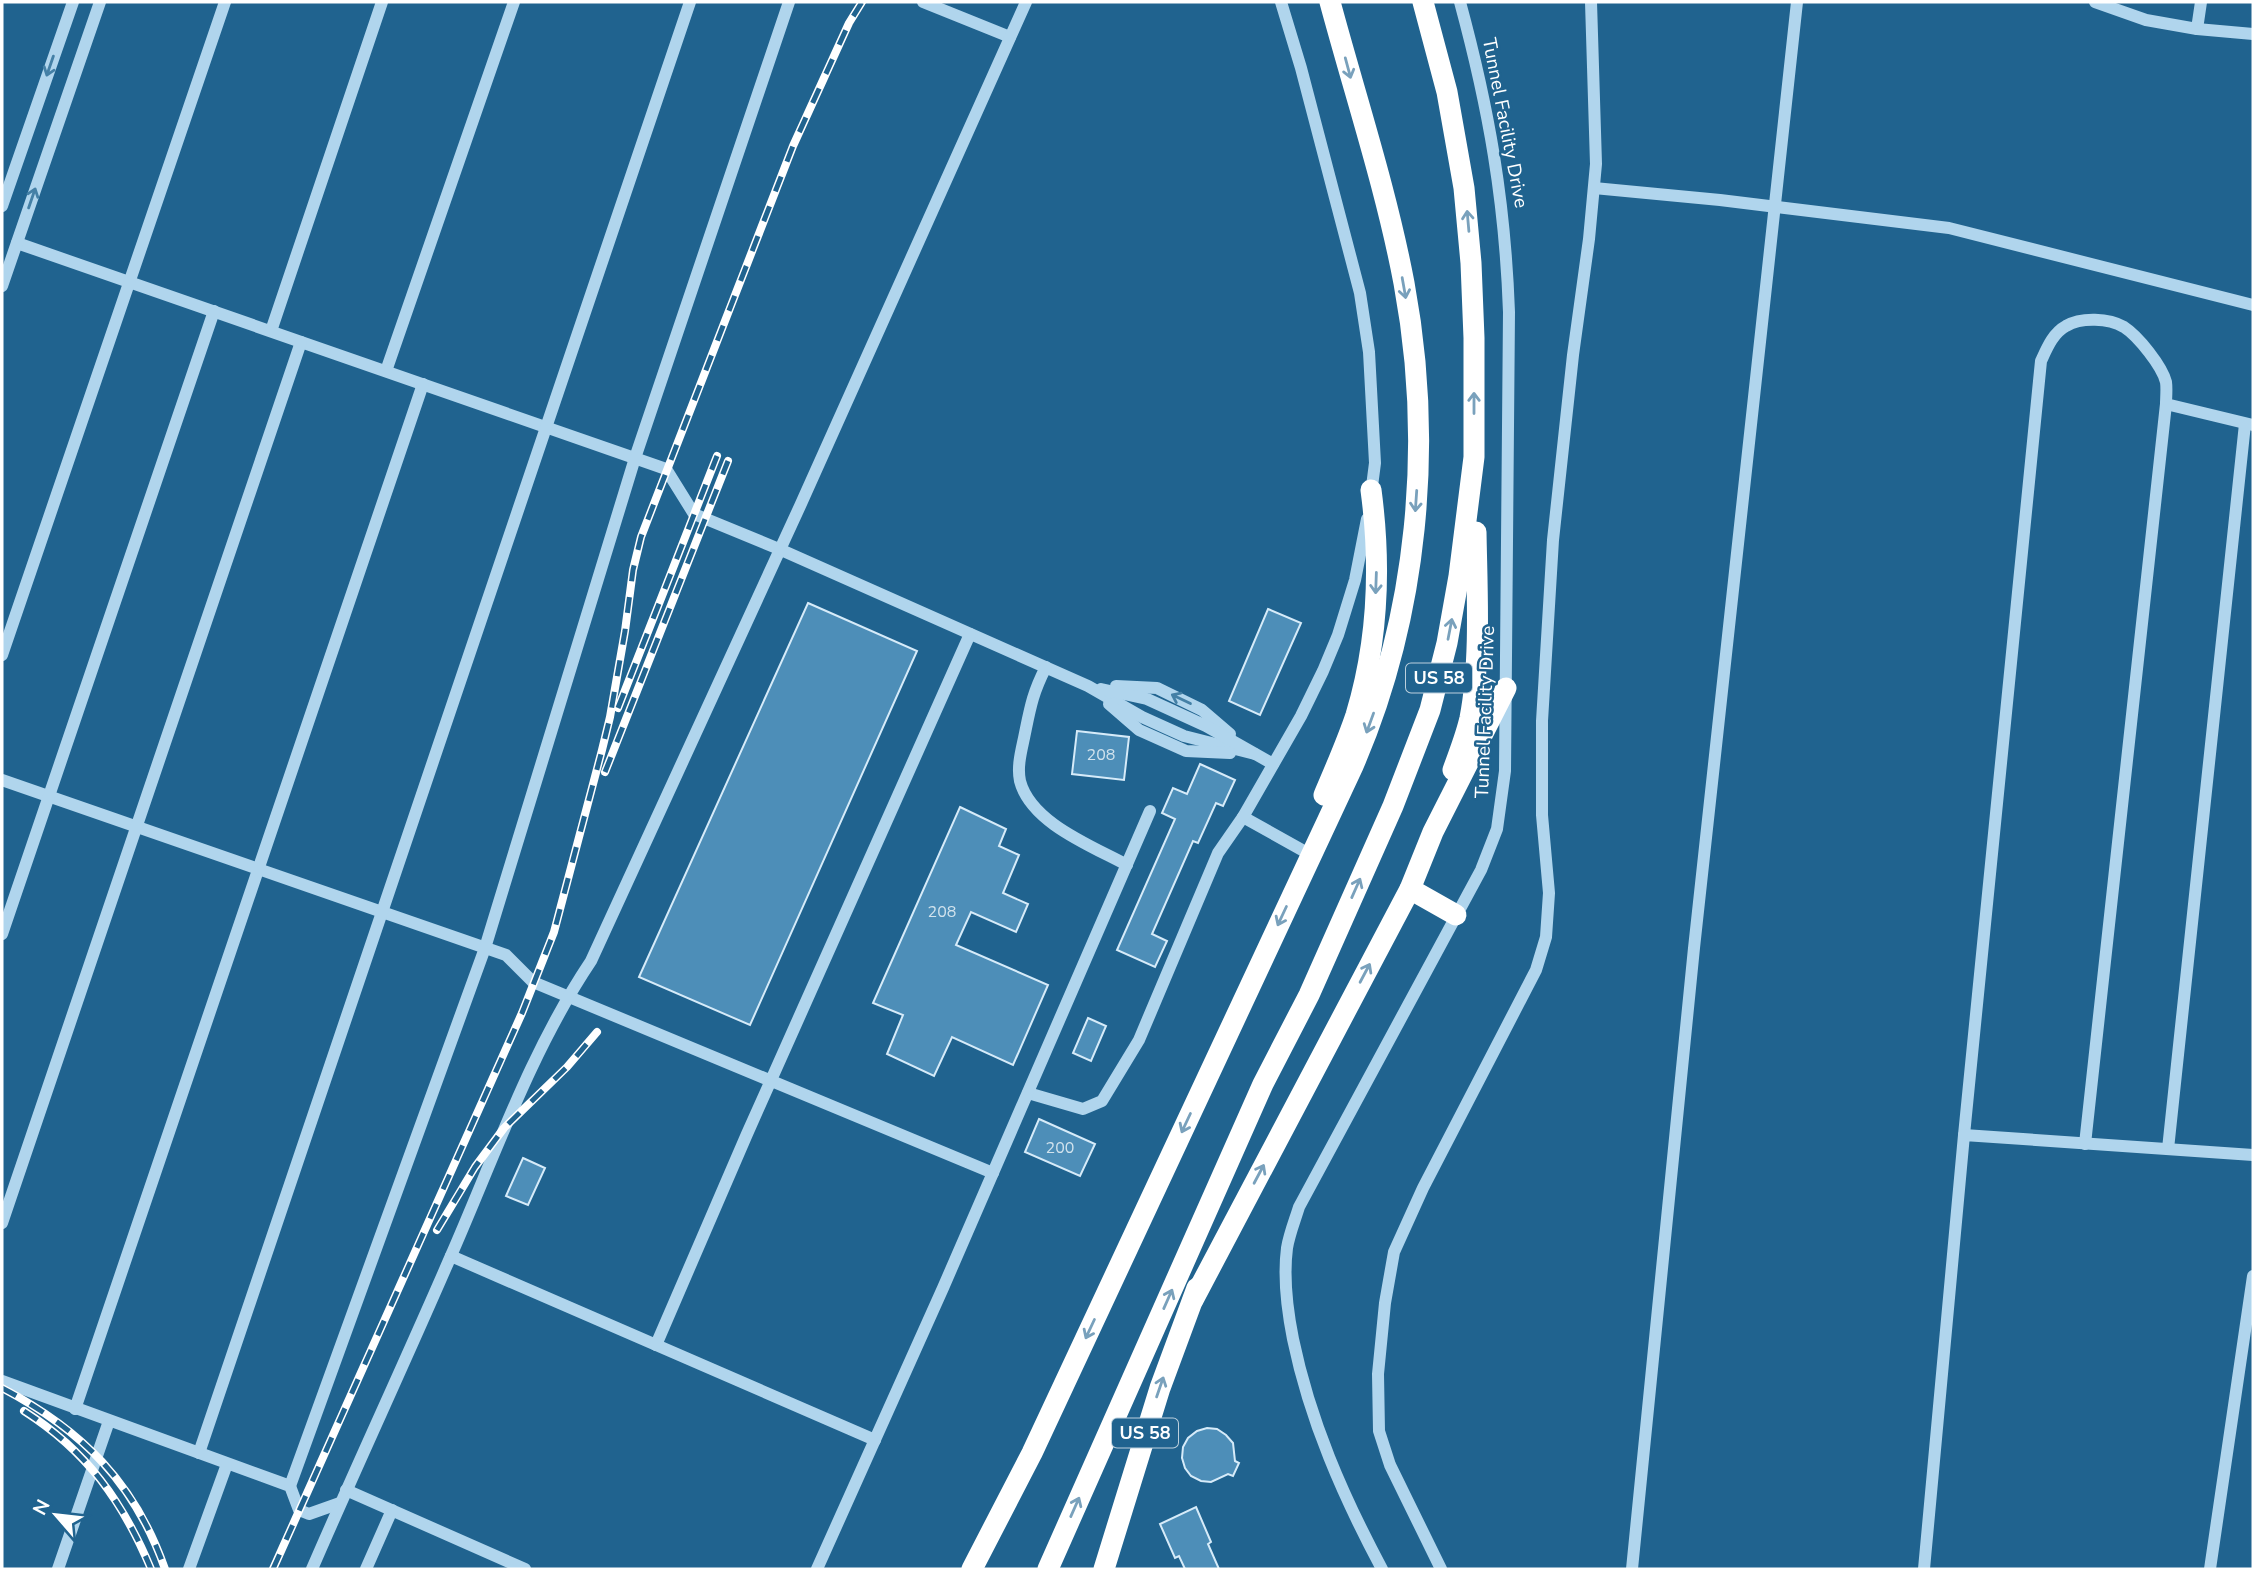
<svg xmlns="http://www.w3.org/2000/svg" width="2255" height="1571" viewBox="0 0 2255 1571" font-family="'Nunito Sans',sans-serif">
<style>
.building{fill:#4d8eb8;stroke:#d6ebf9;stroke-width:2}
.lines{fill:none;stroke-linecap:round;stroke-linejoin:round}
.minor{stroke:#b0d5ed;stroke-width:12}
.highway{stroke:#fff;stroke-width:21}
.rail-casing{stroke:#fff;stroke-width:8}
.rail{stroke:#20638f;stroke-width:5;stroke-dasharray:16;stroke-linecap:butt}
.oneway{stroke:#4480a6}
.oneway2{stroke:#79a1bc}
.labels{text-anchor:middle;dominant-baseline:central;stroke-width:5;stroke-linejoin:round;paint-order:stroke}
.number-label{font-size:16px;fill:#d2e3ed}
.shield{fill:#20638f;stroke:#bcd0dd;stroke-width:2}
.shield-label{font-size:18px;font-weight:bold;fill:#fff}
.street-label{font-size:19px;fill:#fff;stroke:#20638f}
</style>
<rect width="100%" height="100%" fill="#20638f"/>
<g class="building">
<polygon points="808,603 917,651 750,1025 639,977"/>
<polygon points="1268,609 1301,623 1260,715 1229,701"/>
<polygon points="1077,731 1129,737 1124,780 1072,774"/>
<polygon points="1200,764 1235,780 1223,806 1216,803 1198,843 1193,841 1152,934 1167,941 1155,967 1117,950 1175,819 1162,813 1173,788 1187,794"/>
<polygon points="960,807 1006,829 999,846 1019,855 1003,893 1028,904 1016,932 971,912 956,945 1048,985 1013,1065 952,1037 934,1076 887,1054 903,1015 873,1003"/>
<polygon points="1088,1018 1106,1026 1091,1061 1073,1053"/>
<polygon points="1039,1119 1095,1144 1080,1176 1025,1152"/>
<polygon points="523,1158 545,1168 528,1205 506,1196"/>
<polygon points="1207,1428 1217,1429 1226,1435 1233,1443 1235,1461 1239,1463 1233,1476 1228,1474 1211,1482 1201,1481 1191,1476 1185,1468 1182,1458 1183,1447 1188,1438 1197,1431"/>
<polygon points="1196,1507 1211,1542 1208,1544 1219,1569 1185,1569 1179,1556 1175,1558 1160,1524"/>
</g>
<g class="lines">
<g class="minor">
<polyline points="923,2 1010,37"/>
<polyline points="1281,2 1301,68 1360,293 1369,352 1375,463 1371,494"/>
<polyline points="2095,2 2146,20 2197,29 2253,34"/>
<polyline points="2197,29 2201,2"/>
<polyline points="1594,188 1720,200 1949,228 2253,305"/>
<polyline points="2,206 73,2"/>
<polyline points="17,243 666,469 694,514 779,549 1088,686 1142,717 1184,736 1255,754"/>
<polyline points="2,286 100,2"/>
<polyline points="271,331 382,2"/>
<polyline points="386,371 514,2"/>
<polyline points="2,655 225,2"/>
<path d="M1046 667C1032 694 1030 709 1024 738 1021 752 1017 767 1020 781 1031 823 1092 846 1127 865"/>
<polyline points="1116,686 1157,688 1202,710 1230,734"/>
<polyline points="1101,689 1147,699 1206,726 1273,764"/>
<polyline points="1109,704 1139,730 1186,751 1230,753"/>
<polyline points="2,780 506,955 533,982 993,1173"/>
<polyline points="1243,817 1311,855"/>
<polyline points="2,934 214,311"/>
<polyline points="1028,1093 1083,1109 1102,1101 1139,1040 1218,853 1243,817 1301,716 1323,671 1338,635 1355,580 1367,519"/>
<path d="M1964 1135 2041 361C2047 348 2053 333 2066 326 2081 317 2109 318 2124 327 2138 336 2162 366 2166 382 2167 389 2166 398 2166 404L2253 425"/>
<polyline points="2085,1144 2166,404"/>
<polyline points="2168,1149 2245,424"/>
<polyline points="2,1223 301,342"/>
<polyline points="451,1256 875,1440"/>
<polyline points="656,1345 747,1134 970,634"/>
<polyline points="2,1381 290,1486 299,1510 309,1514 340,1503"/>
<polyline points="75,1409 423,384"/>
<polyline points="199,1453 690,2"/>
<polyline points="290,1486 485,948 635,458 789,2"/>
<polyline points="346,1490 525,1569"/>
<polyline points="58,1569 109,1421"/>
<polyline points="189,1569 227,1464"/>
<path d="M312 1569C357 1465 405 1362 450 1258 494 1158 530 1052 591 961L800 506 1026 2"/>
<polyline points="366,1569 392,1510"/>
<polyline points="817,1569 943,1288 1150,811"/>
<path d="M1382 1569C1343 1496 1310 1421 1293 1339 1287 1309 1283 1279 1287 1248 1289 1235 1295 1220 1299 1207L1481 870 1497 829 1505 771 1509 312C1505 201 1489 109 1460 2"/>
<polyline points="1441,1569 1390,1465 1379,1431 1378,1374 1385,1303 1394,1252 1423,1188 1536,970 1546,937 1549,893 1542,815 1542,721 1553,540 1573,355 1589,239 1596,164 1591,2"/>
<polyline points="1632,1569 1694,948 1797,2"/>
<polyline points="1924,1569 1964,1135 2253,1155"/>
<polyline points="2210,1569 2253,1276"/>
</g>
<g class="highway">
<path d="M1453 770C1459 753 1466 736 1470 718 1481 661 1477 591 1476 532"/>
<path d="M1324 795C1335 769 1347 742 1356 715 1378 642 1381 565 1371 490"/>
<polyline points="1410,889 1456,915"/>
<polyline points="1193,1300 1410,889 1433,832 1506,688"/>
<path d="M972 1569 1032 1453 1353 766C1418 616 1434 444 1404 283 1386 188 1355 95 1330 2"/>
<polyline points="1048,1569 1263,1084 1309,995 1393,806 1430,710 1447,643 1459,576 1474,457 1474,338 1471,263 1464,188 1447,92 1423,2"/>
<polyline points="1104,1569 1160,1388 1197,1288"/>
</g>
<defs>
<g id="rail">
<polyline points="618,708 717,456"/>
<polyline points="605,772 728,461"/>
<polyline points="437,1230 475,1167 504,1128 567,1067 597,1032"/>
<path d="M2 1388C82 1430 135 1483 165 1569"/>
<path d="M24 1411C87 1451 123 1502 151 1569"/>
<polyline points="273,1569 522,1013 554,932 602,750 610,717 625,631 633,570 641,537 793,146 849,23 862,2"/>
</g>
</defs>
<use href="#rail" class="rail-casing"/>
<use href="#rail" class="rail"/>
</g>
<defs><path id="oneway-shaft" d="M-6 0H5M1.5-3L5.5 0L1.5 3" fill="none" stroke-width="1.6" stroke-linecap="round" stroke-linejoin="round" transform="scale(1.75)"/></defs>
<g class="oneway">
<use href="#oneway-shaft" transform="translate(50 66) rotate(109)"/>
<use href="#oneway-shaft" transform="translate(32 198) rotate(-71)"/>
<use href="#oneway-shaft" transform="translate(1181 699) rotate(-154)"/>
</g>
<g class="oneway2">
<use href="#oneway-shaft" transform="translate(1348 68) rotate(75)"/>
<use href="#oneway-shaft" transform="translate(1468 221) rotate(-95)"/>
<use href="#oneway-shaft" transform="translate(1404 288) rotate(80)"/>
<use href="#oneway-shaft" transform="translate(1474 403) rotate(-90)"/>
<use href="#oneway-shaft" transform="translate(1416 501) rotate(94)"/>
<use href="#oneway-shaft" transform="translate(1376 583) rotate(92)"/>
<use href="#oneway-shaft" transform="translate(1450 629) rotate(-79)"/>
<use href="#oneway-shaft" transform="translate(1370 723) rotate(110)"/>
<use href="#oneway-shaft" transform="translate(1356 888) rotate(-66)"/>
<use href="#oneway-shaft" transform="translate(1282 916) rotate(115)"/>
<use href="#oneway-shaft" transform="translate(1365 973) rotate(-62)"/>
<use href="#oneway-shaft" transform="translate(1186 1123) rotate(115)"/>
<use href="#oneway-shaft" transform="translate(1259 1174) rotate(-62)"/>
<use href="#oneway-shaft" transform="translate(1168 1299) rotate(-66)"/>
<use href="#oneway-shaft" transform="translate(1090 1329) rotate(115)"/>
<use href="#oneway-shaft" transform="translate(1160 1387) rotate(-71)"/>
<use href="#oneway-shaft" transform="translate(1075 1507) rotate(-66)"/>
</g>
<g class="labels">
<g class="number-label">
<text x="1101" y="755">208</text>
<text x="942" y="912">208</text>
<text x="1060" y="1148">200</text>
</g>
<g class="shield">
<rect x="1406" y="663.5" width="66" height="29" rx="5"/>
<rect x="1112" y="1418.5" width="66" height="29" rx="5"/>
</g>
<g class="shield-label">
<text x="1439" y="678">US 58</text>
<text x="1145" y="1433">US 58</text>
</g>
<g class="street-label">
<text transform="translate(1505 123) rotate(79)">Tunnel Facility Drive</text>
<text transform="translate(1485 712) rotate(-88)">Tunnel Facility Drive</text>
</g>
</g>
<rect width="2255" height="1571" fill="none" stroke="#ffffff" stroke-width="7"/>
<g transform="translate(56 1515) rotate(298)" stroke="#20638f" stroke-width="5" paint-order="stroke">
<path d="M0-5L12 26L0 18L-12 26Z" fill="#ffffff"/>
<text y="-10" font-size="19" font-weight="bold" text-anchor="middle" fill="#ffffff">N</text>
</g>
</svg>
